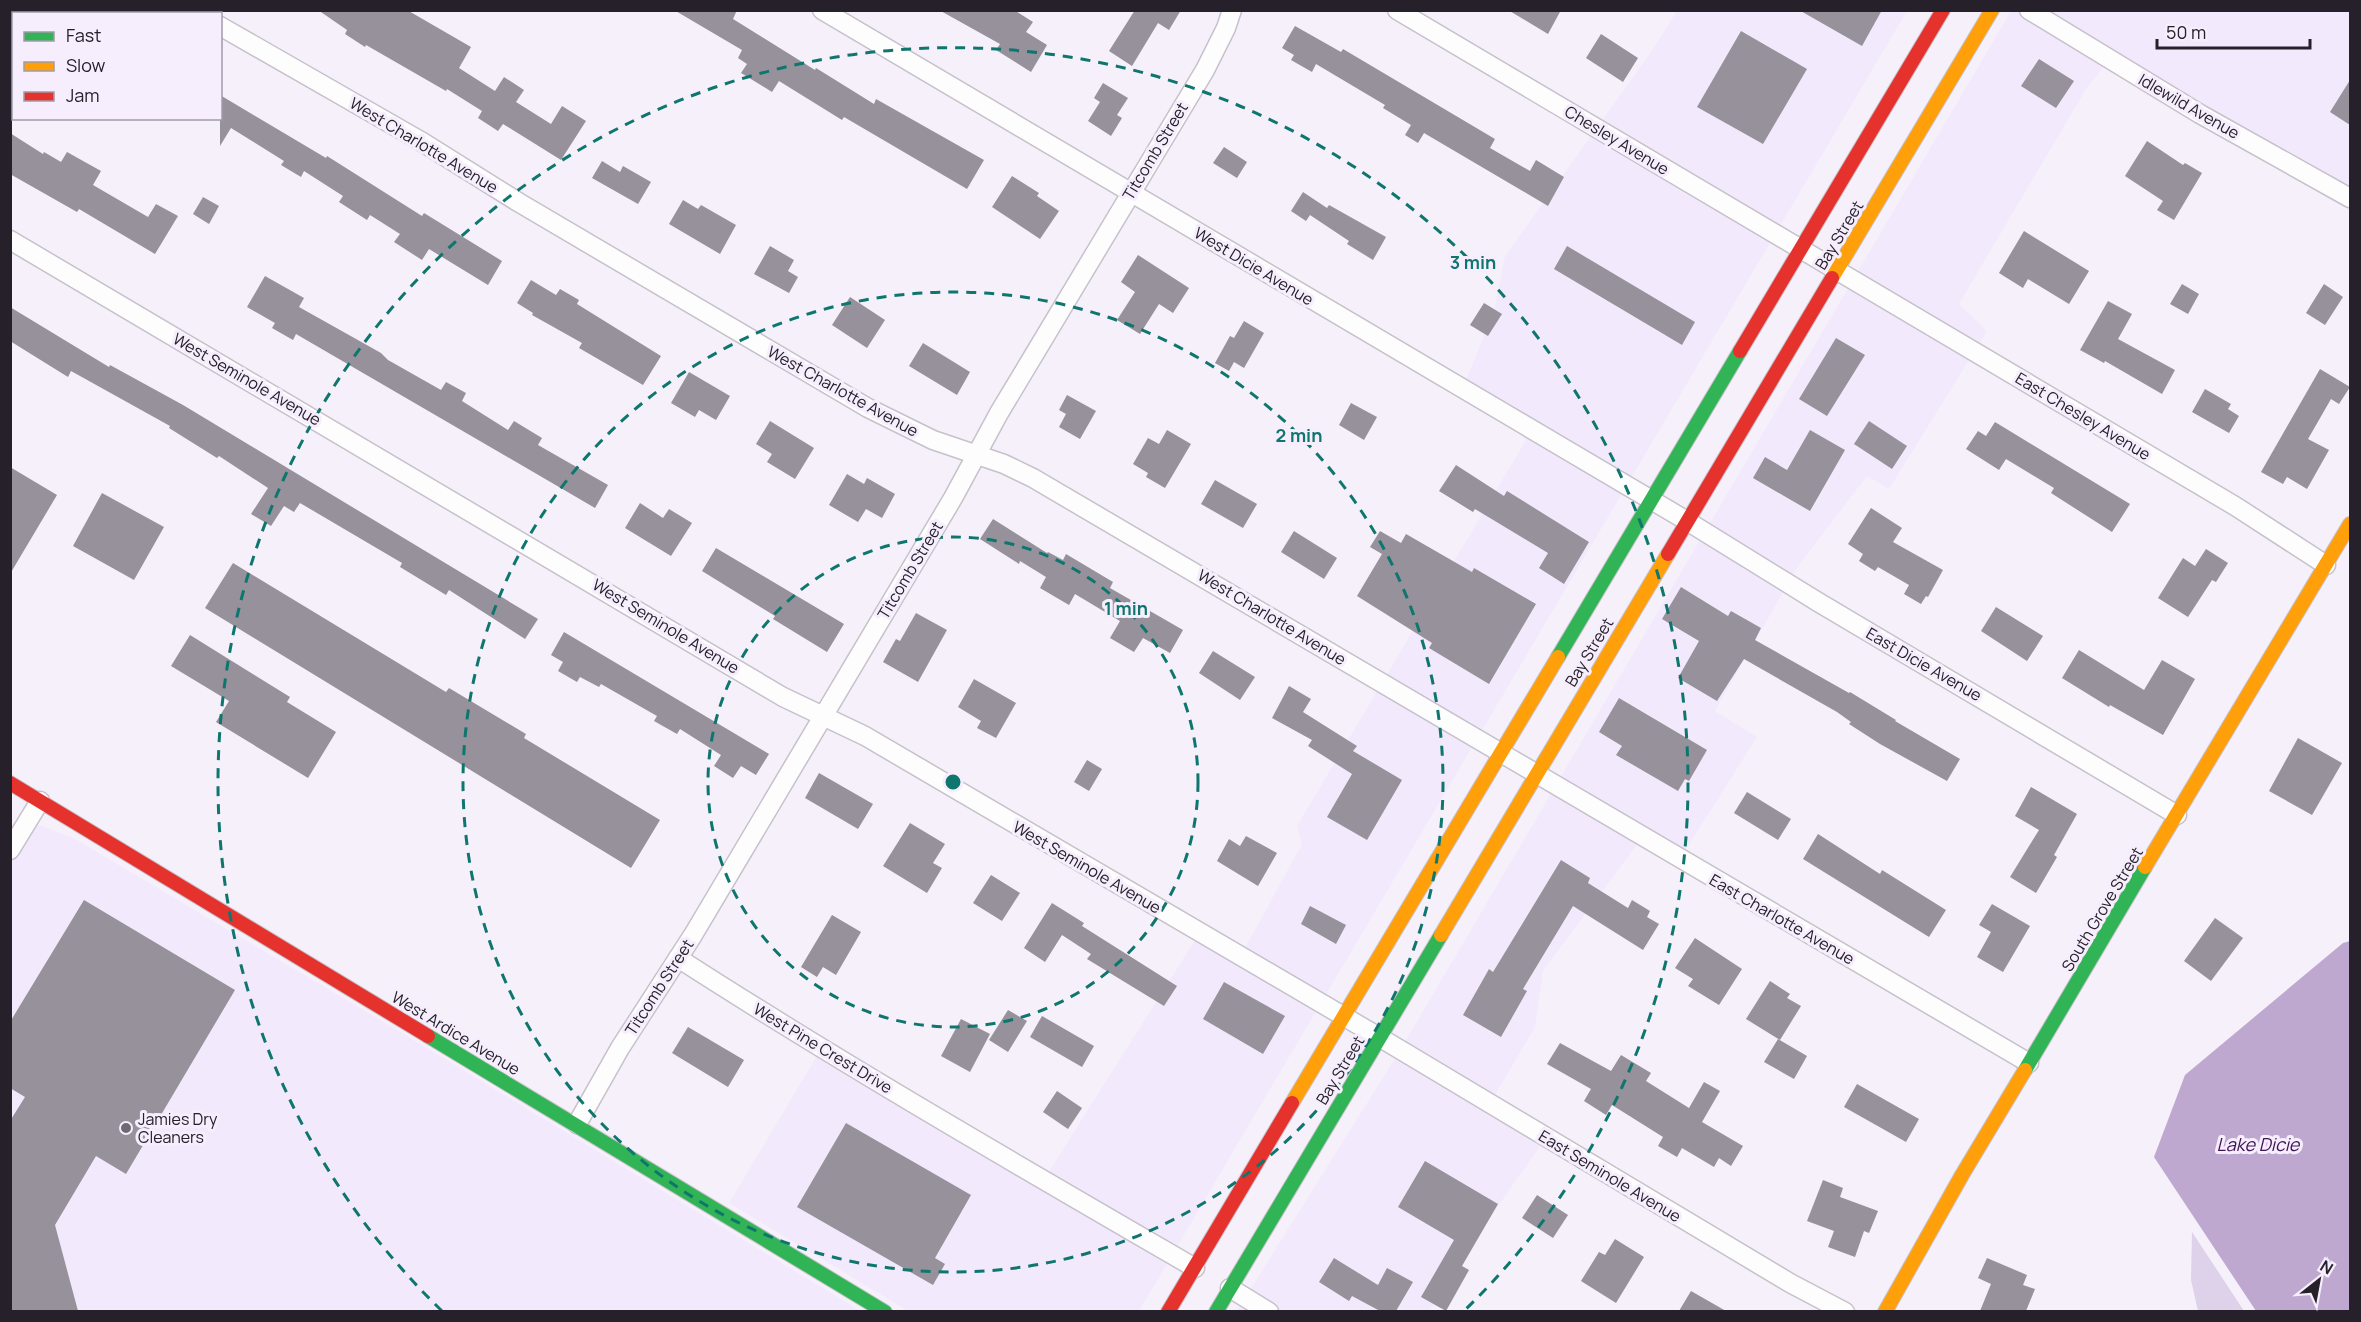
<svg xmlns="http://www.w3.org/2000/svg" width="2361" height="1322" viewBox="0 0 2361 1322" font-family="Manrope,sans-serif">
<style>
.built{fill:#f3e9fc}
.green{fill:#ded1ea}
.water{fill:#bfa8d0}
.building{fill:#96919a}
.lines{fill:none;stroke-linecap:round;stroke-linejoin:round}
.street-casing{stroke:#c6c1ca;stroke-width:21}
.fast-casing{stroke:#c6c1ca;stroke-width:16}
.slow-casing{stroke:#c6c1ca;stroke-width:16}
.jam-casing{stroke:#c6c1ca;stroke-width:16}
.street{stroke:#fefdfe;stroke-width:18}
.fast{stroke:#30b455;stroke-width:14}
.slow{stroke:#ff9f0a;stroke-width:14}
.jam{stroke:#e5322d;stroke-width:14}
.ring{fill:none;stroke:#0f766e;stroke-width:3;stroke-dasharray:10 8}
.poi-dot{fill:#6e6972;stroke:#f6edfd;stroke-width:2}
.labels{text-anchor:middle;dominant-baseline:central;stroke-width:6;stroke-linejoin:round;paint-order:stroke}
.street-label{font-size:16px;fill:#252029;stroke:#f6edfd}
.poi-label{font-size:16px;fill:#252029;stroke:#f6edfd;text-anchor:start}
.water-label{font-size:18px;font-style:italic;fill:#3d1454;stroke:#f6edfd}
.centre{fill:#0f766e;stroke:#f6edfd;stroke-width:3}
.ring-label{font-size:18px;text-anchor:middle;font-weight:bold;fill:#0f766e;stroke:#f6edfd;stroke-width:6;stroke-linejoin:round;paint-order:stroke}
</style>
<rect width="100%" height="100%" fill="#f5f0fa"/>
<g class="built">
<polygon points="1677,11 1907,11 1139,1311 908,1311 729,1203 824,1044 1048,1173 1197,937 1238,961 1302,844 1297,826 1526,440 1465,383 1494,310 1505,256 1651,52"/>
<polygon points="2011,11 2350,11 2350,210 2105,65 2086,89 1959,304 1987,331 1889,489 1867,476 1798,566 1715,711 1757,737 1681,857 1641,839 1543,971 1535,1027 1489,1105 1540,1146 1473,1242 1429,1311 1236,1312 1399,1052"/>
<polygon points="26,820 75,839 407,1036 862,1312 11,1312 10,847"/>
</g>
<polygon class="green" points="2192,1232 2244,1311 2198,1311 2191,1280"/>
<polygon class="water" points="2350,941 2350,1311 2256,1311 2154,1157 2185,1075 2343,943"/>
<g class="building">
<polygon points="318,10 407,10 471,47 459,68 495,91 504,77 524,90 516,102 551,124 562,106 586,121 561,160 503,124 498,131 478,118 482,111 447,89 446,91 366,45 365,47 345,34 347,30"/>
<polygon points="674,10 737,10 733,19 815,70 816,68 874,104 876,99 984,160 967,189 844,117 842,120 779,81 772,92 741,73 747,64 738,58 742,50"/>
<polygon points="939,10 1014,10 1033,22 1026,32 1047,45 1031,72 996,50 1000,44"/>
<polygon points="1135,10 1181,10 1169,30 1158,23 1132,66 1109,51"/>
<polygon points="1508,10 1561,10 1548,34"/>
<polygon points="1799,10 1882,10 1862,46"/>
<polygon points="1295,26 1341,52 1343,49 1495,139 1490,148 1530,171 1536,160 1564,177 1548,206 1424,133 1418,143 1405,135 1411,125 1383,108 1385,105 1316,64 1312,72 1291,60 1294,55 1282,48"/>
<polygon points="1741,31 1807,69 1763,144 1697,107"/>
<polygon points="1601,34 1638,58 1623,82 1586,58"/>
<polygon points="2039,59 2074,81 2056,108 2021,86"/>
<polygon points="2350,80 2350,125 2330,112"/>
<polygon points="1103,83 1128,98 1117,115 1122,118 1111,136 1088,121 1100,102 1094,98"/>
<polygon points="220,95 326,158 327,156 422,216 424,213 502,261 488,285 429,249 422,260 394,242 400,234 370,215 367,220 339,202 343,196 304,171 301,177 281,165 284,161 231,128 220,146"/>
<polygon points="10,133 43,154 44,152 61,162 67,152 101,171 93,185 148,217 156,204 178,216 155,254 79,209 77,212 10,174"/>
<polygon points="2147,141 2183,165 2185,163 2202,173 2174,220 2157,210 2163,201 2125,176"/>
<polygon points="1224,147 1247,162 1237,178 1213,163"/>
<polygon points="602,161 620,172 623,166 651,182 638,204 592,178"/>
<polygon points="1012,176 1039,193 1037,196 1059,211 1040,239 992,207"/>
<polygon points="1303,192 1327,208 1329,205 1386,237 1373,260 1347,244 1349,241 1310,215 1306,221 1291,211"/>
<polygon points="203,197 219,206 209,224 193,214"/>
<polygon points="683,200 698,209 701,205 736,225 720,254 669,224"/>
<polygon points="2024,231 2089,271 2069,304 2028,279 2023,288 1999,273"/>
<polygon points="770,246 794,260 788,271 798,277 789,293 754,274"/>
<polygon points="1567,246 1695,322 1682,345 1554,269"/>
<polygon points="1138,255 1189,288 1173,313 1159,304 1140,334 1117,320 1135,292 1121,282"/>
<polygon points="265,276 304,298 299,307 381,353 388,360 441,390 446,382 466,393 462,401 508,430 514,421 542,438 538,445 608,485 595,508 296,334 293,340 272,328 275,323 247,307"/>
<polygon points="531,280 556,295 560,289 579,300 577,304 661,356 643,385 579,348 582,343 532,315 533,313 517,303"/>
<polygon points="2182,284 2199,294 2188,314 2170,304"/>
<polygon points="2324,284 2343,297 2325,325 2306,313"/>
<polygon points="850,297 885,320 867,348 832,325"/>
<polygon points="2108,301 2132,314 2118,339 2175,370 2162,394 2105,361 2104,363 2080,350"/>
<polygon points="1484,303 1502,314 1488,336 1470,325"/>
<polygon points="10,307 109,367 110,365 183,405 538,619 525,639 449,590 446,595 400,567 402,563 300,503 294,512 284,506 271,526 251,514 268,488 219,456 217,458 169,428 170,426 71,371 68,377 10,341"/>
<polygon points="1244,321 1264,333 1244,368 1234,362 1229,371 1215,363 1230,336 1234,338"/>
<polygon points="1836,338 1865,355 1827,416 1799,399"/>
<polygon points="923,343 970,372 957,395 909,366"/>
<polygon points="2320,369 2350,387 2339,404 2331,399 2308,439 2329,450 2307,489 2287,477 2283,484 2261,472"/>
<polygon points="689,372 730,396 716,420 699,410 695,417 671,403"/>
<polygon points="2205,389 2231,404 2228,409 2239,416 2229,433 2192,412"/>
<polygon points="1067,395 1096,411 1080,439 1059,427 1066,414 1059,410"/>
<polygon points="1351,403 1377,417 1364,440 1339,425"/>
<polygon points="770,421 814,448 795,479 767,462 772,454 756,444"/>
<polygon points="1869,421 1907,446 1892,469 1854,444"/>
<polygon points="1995,422 2130,504 2112,532 2051,493 2054,488 2006,459 1999,470 1966,449 1978,431 1986,436"/>
<polygon points="1167,430 1191,444 1165,488 1146,477 1148,473 1133,464 1148,438 1159,444"/>
<polygon points="1810,430 1845,450 1810,511 1753,478 1765,457 1787,470"/>
<polygon points="1456,465 1504,496 1507,491 1589,542 1564,584 1539,568 1548,553 1475,509 1473,512 1439,491"/>
<polygon points="10,467 57,495 10,574"/>
<polygon points="847,474 864,484 867,478 895,494 882,518 866,509 858,522 829,505"/>
<polygon points="1215,480 1257,504 1243,528 1201,504"/>
<polygon points="102,493 164,527 134,580 73,546"/>
<polygon points="640,503 663,518 669,509 692,523 671,556 625,528"/>
<polygon points="1871,508 1902,528 1893,542 1943,570 1928,597 1926,596 1921,604 1904,594 1909,585 1878,567 1875,571 1859,561 1863,554 1848,544"/>
<polygon points="993,519 1047,553 1048,552 1063,560 1066,554 1113,582 1110,588 1183,630 1170,653 1143,638 1134,652 1110,638 1120,621 1075,594 1069,605 1040,588 1046,577 1020,561 1019,564 980,539"/>
<polygon points="1294,531 1337,558 1324,579 1281,552"/>
<polygon points="1380,531 1401,543 1406,534 1472,572 1474,568 1536,604 1489,684 1429,648 1432,643 1357,596 1382,554 1370,547"/>
<polygon points="716,548 844,624 827,652 773,619 775,616 702,571"/>
<polygon points="2206,549 2228,563 2216,582 2212,580 2188,617 2158,598 2183,558 2195,566"/>
<polygon points="233,563 446,692 449,688 526,734 524,738 660,820 631,868 205,608"/>
<polygon points="1681,587 1728,616 1731,611 1761,628 1755,640 1849,693 1850,692 1896,720 1895,721 1960,759 1947,781 1880,744 1849,724 1851,722 1837,712 1744,659 1717,701 1678,678 1699,641 1662,619"/>
<polygon points="1996,607 2043,636 2027,661 1981,631"/>
<polygon points="916,613 947,630 918,682 883,662 896,639 900,641"/>
<polygon points="564,632 769,754 756,775 741,766 733,778 714,766 721,755 680,729 677,734 654,721 657,716 601,684 599,687 580,677 577,682 558,671 563,662 551,655"/>
<polygon points="190,635 290,697 287,702 336,732 308,778 216,722 229,701 171,666"/>
<polygon points="2079,650 2144,690 2162,660 2195,679 2163,735 2110,705 2109,707 2062,678"/>
<polygon points="1213,651 1255,677 1240,700 1199,673"/>
<polygon points="974,679 1016,703 996,738 977,728 981,721 958,707"/>
<polygon points="1289,686 1311,699 1303,712 1357,746 1353,751 1402,780 1367,840 1327,817 1352,774 1308,746 1312,740 1272,718"/>
<polygon points="1619,698 1707,750 1689,781 1685,779 1678,791 1616,755 1622,746 1599,732"/>
<polygon points="2298,738 2342,763 2312,815 2269,791"/>
<polygon points="1087,760 1102,769 1089,791 1074,782"/>
<polygon points="819,773 873,804 858,829 805,798"/>
<polygon points="2031,787 2077,814 2054,855 2057,857 2036,893 2010,877 2039,830 2015,816"/>
<polygon points="1747,792 1791,819 1778,840 1734,813"/>
<polygon points="910,823 945,844 933,863 942,868 927,893 883,866"/>
<polygon points="1818,834 1880,874 1882,870 1946,910 1929,937 1803,859"/>
<polygon points="1246,836 1277,853 1258,886 1217,861 1229,839 1240,846"/>
<polygon points="1561,860 1590,878 1588,883 1628,908 1632,900 1650,911 1647,917 1659,924 1643,950 1573,906 1523,989 1527,991 1501,1037 1463,1015 1489,969 1493,972"/>
<polygon points="991,875 1020,893 1002,921 973,903"/>
<polygon points="84,900 235,990 126,1174 96,1156 55,1225 78,1311 10,1311 10,1121 25,1097 10,1088 10,1022"/>
<polygon points="1052,903 1084,923 1082,926 1177,986 1164,1006 1087,959 1091,954 1062,935 1045,962 1024,948"/>
<polygon points="1992,904 2030,926 2003,972 1977,957 1991,932 1979,925"/>
<polygon points="1310,906 1346,925 1336,944 1301,924"/>
<polygon points="832,915 861,932 836,975 823,967 817,977 801,967"/>
<polygon points="2215,918 2243,938 2211,981 2184,961"/>
<polygon points="1695,938 1742,969 1719,1005 1688,986 1693,979 1675,968"/>
<polygon points="1770,981 1790,994 1787,998 1801,1006 1780,1040 1746,1019"/>
<polygon points="1224,982 1285,1016 1263,1054 1203,1019"/>
<polygon points="1008,1010 1027,1021 1008,1052 989,1040"/>
<polygon points="1042,1016 1094,1046 1082,1067 1030,1037"/>
<polygon points="961,1019 990,1034 970,1072 941,1056"/>
<polygon points="688,1027 744,1060 728,1087 672,1053"/>
<polygon points="1778,1039 1807,1056 1794,1079 1764,1062"/>
<polygon points="1560,1043 1611,1071 1621,1055 1651,1073 1646,1081 1689,1108 1704,1082 1720,1091 1702,1122 1743,1146 1731,1166 1719,1158 1714,1167 1682,1148 1677,1157 1658,1146 1663,1137 1612,1105 1606,1115 1584,1101 1591,1089 1547,1064"/>
<polygon points="1857,1084 1919,1119 1906,1142 1844,1107"/>
<polygon points="1057,1091 1082,1108 1068,1129 1043,1112"/>
<polygon points="846,1123 971,1195 935,1258 945,1264 933,1285 797,1207"/>
<polygon points="1425,1161 1498,1204 1462,1266 1469,1270 1446,1311 1421,1297 1454,1240 1398,1207"/>
<polygon points="1823,1180 1843,1188 1840,1197 1878,1211 1869,1233 1864,1231 1855,1257 1828,1247 1834,1231 1807,1221"/>
<polygon points="1537,1195 1568,1215 1553,1238 1522,1218"/>
<polygon points="1615,1239 1644,1257 1616,1303 1581,1281 1599,1252 1605,1255"/>
<polygon points="1334,1258 1378,1285 1387,1268 1413,1282 1396,1311 1380,1311 1352,1296 1349,1301 1319,1282"/>
<polygon points="1987,1258 2027,1275 2023,1285 2035,1289 2026,1311 1980,1311 1991,1284 1978,1278"/>
<polygon points="1691,1291 1726,1311 1679,1311"/>
</g>
<g class="lines">
<defs>
<g id="street">
<polyline points="195,10 200,14"/>
<polyline points="822,10 1687,521 1818,602 2177,815"/>
<polyline points="1397,10 2235,506 2326,565"/>
<polyline points="2029,10 2200,114 2350,198"/>
<polyline points="220,26 419,140 518,202 868,408 933,440 1004,464 1033,478 2029,1063"/>
<polyline points="10,240 783,697 865,736 1379,1037 1790,1283 1845,1312"/>
<polyline points="10,850 40,801"/>
<path d="M678 958C847 1067 1021 1167 1195 1268"/>
<polyline points="577,1124 620,1048 693,935 953,498 999,413 1205,70 1226,28 1232,10"/>
<polyline points="1230,1288 1269,1312"/>
</g>
<g id="fast">
<polyline points="1558,657 1740,351"/>
<polyline points="428,1036 885,1312"/>
<polyline points="2025,1070 2145,867"/>
<polyline points="1216,1312 1441,935"/>
</g>
<g id="slow">
<polyline points="1832,278 1992,10"/>
<polyline points="2145,867 2350,524"/>
<polyline points="1441,935 1668,554"/>
<polyline points="1292,1103 1558,657"/>
<polyline points="1885,1312 1962,1175 2025,1070"/>
</g>
<g id="jam">
<polyline points="1740,351 1943,10"/>
<polyline points="1668,554 1832,278"/>
<polyline points="10,783 428,1036"/>
<polyline points="1168,1312 1292,1103"/>
</g>
</defs>
<use href="#street" class="street-casing"/>
<use href="#fast" class="fast-casing"/>
<use href="#slow" class="slow-casing"/>
<use href="#jam" class="jam-casing"/>
<use href="#street" class="street"/>
<use href="#fast" class="fast"/>
<use href="#slow" class="slow"/>
<use href="#jam" class="jam"/>
</g>
<g class="ring">
<circle cx="953" cy="782" r="245"/>
<circle cx="953" cy="782" r="490"/>
<path d="M442 1311A735 735 0 1 1 1464 1311"/>
</g>
<circle class="poi-dot" cx="126" cy="1128" r="6"/>
<g class="labels">
<g class="street-label">
<text transform="translate(2189 106) rotate(30)">Idlewild Avenue</text>
<text transform="translate(1617 140) rotate(31)">Chesley Avenue</text>
<text transform="translate(424 145) rotate(31)">West Charlotte Avenue</text>
<text transform="translate(1155 151) rotate(-59)">Titcomb Street</text>
<text transform="translate(1839 235) rotate(-59)">Bay Street</text>
<text transform="translate(1254 266) rotate(31)">West Dicie Avenue</text>
<text transform="translate(247 379) rotate(30)">West Seminole Avenue</text>
<text transform="translate(843 391) rotate(29)">West Charlotte Avenue</text>
<text transform="translate(2083 416) rotate(31)">East Chesley Avenue</text>
<text transform="translate(910 570) rotate(-59)">Titcomb Street</text>
<text transform="translate(1272 617) rotate(31)">West Charlotte Avenue</text>
<text transform="translate(666 626) rotate(31)">West Seminole Avenue</text>
<text transform="translate(1589 652) rotate(-59)">Bay Street</text>
<text transform="translate(1924 664) rotate(30)">East Dicie Avenue</text>
<text transform="translate(1087 867) rotate(30)">West Seminole Avenue</text>
<text transform="translate(2102 909) rotate(-59)">South Grove Street</text>
<text transform="translate(1782 919) rotate(30)">East Charlotte Avenue</text>
<text transform="translate(659 987) rotate(-57)">Titcomb Street</text>
<text transform="translate(456 1033) rotate(31)">West Ardice Avenue</text>
<text transform="translate(823 1048) rotate(31)">West Pine Crest Drive</text>
<text transform="translate(1340 1070) rotate(-59)">Bay Street</text>
<text transform="translate(1610 1176) rotate(31)">East Seminole Avenue</text>
</g>
<g class="poi-label">
<text x="138" y="1119">Jamies Dry<tspan x="138" dy="18">Cleaners</tspan></text>
</g>
<g class="water-label">
<text x="2258" y="1144">Lake Dicie</text>
</g>
</g>
<circle cx="953" cy="782" r="9" class="centre"/>
<g class="ring-label">
<text x="1473" y="269">3 min</text>
<text x="1299" y="442">2 min</text>
<text x="1126" y="615">1 min</text>
</g>
<rect width="2361" height="1322" fill="none" stroke="#252029" stroke-width="24"/>
<rect x="12" y="12" width="210" height="108" fill="#f6edfd" stroke="#a29ba8" stroke-width="1.5"/>
<rect x="24" y="32" width="30" height="9" fill="#30b455" stroke="#a29ba8" stroke-width="1.5"/>
<text x="66" y="42" font-size="18" fill="#252029">Fast</text>
<rect x="24" y="62" width="30" height="9" fill="#ff9f0a" stroke="#a29ba8" stroke-width="1.5"/>
<text x="66" y="72" font-size="18" fill="#252029">Slow</text>
<rect x="24" y="92" width="30" height="9" fill="#e5322d" stroke="#a29ba8" stroke-width="1.5"/>
<text x="66" y="102" font-size="18" fill="#252029">Jam</text>
<g transform="translate(2319 1280) rotate(31)" stroke="#f6edfd" stroke-width="4.5" paint-order="stroke">
<path d="M0-4.5L10 22L0 15L-10 22Z" fill="#252029"/>
<text y="-9" font-size="16" font-weight="bold" text-anchor="middle" fill="#252029">N</text>
</g>
<path d="M2157 39v9h153v-9" fill="none" stroke="#252029" stroke-width="3"/>
<text x="2166" y="39" font-size="18" fill="#252029" stroke="#f6edfd" stroke-width="4.5" paint-order="stroke">50 m</text>
</svg>
